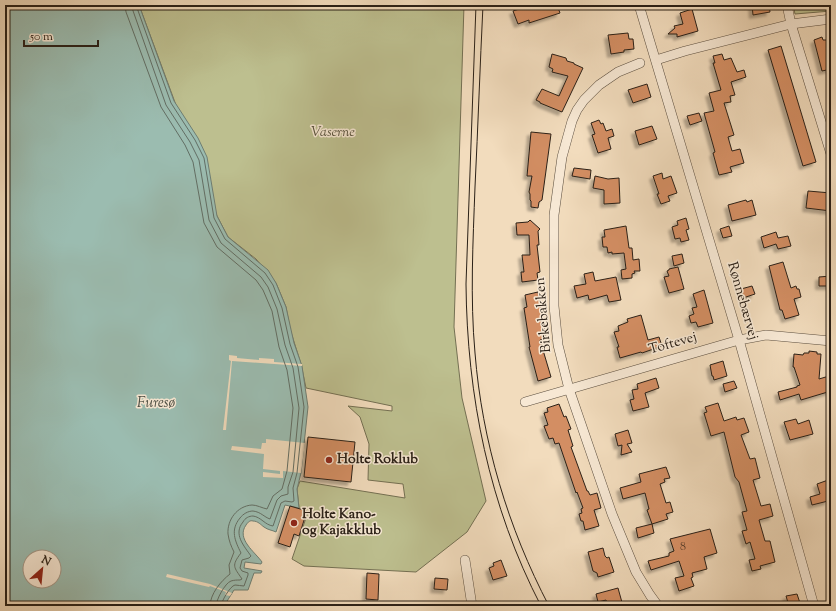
<svg xmlns="http://www.w3.org/2000/svg" width="836" height="611" viewBox="0 0 836 611" font-family="'Sorts Mill Goudy',serif">
<style>
.green{fill:#bdbf8f;stroke:#747053}
.water{fill:#9bbcb0;stroke:#6e7e73;fill-rule:evenodd}
.pier{fill:#f2dcbd}
.lines{fill:none;stroke-linecap:round;stroke-linejoin:round}
.shore{stroke:#626e64;stroke-width:1}
.building{fill:#d38e64;stroke:#2a2017;filter:url(#shadow)}
.minor-casing{stroke:#5c4f40;stroke-width:10}
.minor{stroke:#f7e8d4;stroke-width:9}
.tram{stroke:#2a2017;stroke-width:1}
.poi-dot{fill:#8f2418;stroke:#f7e8d4;stroke-width:1.5}
.labels{text-anchor:middle;dominant-baseline:central;stroke-width:3;stroke-linejoin:round;paint-order:stroke}
.number-label{font-size:12px;fill:#543c2a}
.park-label{font-size:14px;font-style:italic;fill:#56503b;stroke:#f7e8d4}
.street-label{font-size:14px;fill:#2a2017;stroke:#f7e8d4}
.poi-label{font-size:14px;font-weight:bold;fill:#2a2017;stroke:#f7e8d4;text-anchor:start}
.water-label{font-size:15px;font-style:italic;fill:#4c4f45;stroke:#f7e8d4}
</style>
<defs>
<filter id="shadow"><feDropShadow dx="-3.5" dy="3.5" stdDeviation="1" flood-color="#0004"/></filter>
</defs>
<rect width="100%" height="100%" fill="#f2dcbd"/>
<filter id="stains"><feTurbulence type="fractalNoise" baseFrequency=".005" numOctaves="4"/><feColorMatrix values="0 0 0 0 .2 0 0 0 0 .09 0 0 0 0 .02 0 0 0 .5 -.17"/></filter>
<radialGradient id="worn" r=".72"><stop offset=".6" stop-color="#630" stop-opacity="0"/><stop offset="1" stop-color="#630" stop-opacity=".3"/></radialGradient>
<g class="green">
<polygon points="139,5 464,5 454,327 462,398 486,501 467,532 416,572 304,566 292,559 308,512 299,508 297,489 300,481 405,498 403,484 368,480 369,444 360,417 348,406 392,411 392,406 306,388 301,364 290,329 286,307 276,283 256,259 228,237 217,216"/>
<polygon points="793,5 831,5 831,11 795,14"/>
</g>
<path class="water" d="M5 5H139L174 101 198 138 207 157 217 216 228 237 268 270 276 283 286 307 294 343 302 366 308 407 301 473 297 489 299 508 285 505 276 532C272 530 268 530 264 527 261 525 258 521 253 521 250 520 248 522 246 525 236 539 255 552 262 562L261 564 245 562 244 568 262 571 261 573H254L248 590H234L224 606H5ZM30 557H54V581H30Z"/>
<g class="pier">
<polygon points="229,355 237,356 237,358 259,360 259,358 274,359 274,362 302,364 302,366 232,361 226,430 223,430 231,361 229,360"/>
<polygon points="266,439 305,443 301,473 283,471 283,478 263,477 263,472 280,474 280,471 263,469 264,454 231,450 232,446 261,449 262,443 266,443"/>
<polygon points="167,574 210,584 232,593 230,596 225,595 226,592 210,586 209,587 166,577"/>
</g>
<g class="lines">
<g class="shore">
<path d="M125 5 126 12 161 107 185 145 193 162 204 223 217 247 256 280 263 290 272 311 279 347 287 370 293 408 287 471 282 489 273 496 267 509C262 508 257 505 252 505 237 506 227 520 228 534 229 541 231 546 234 552L229 565 230 574C221 581 210 594 210 606"/>
<path d="M131 5 166 105 190 142 199 160 209 220 221 243 261 277 268 287 277 309 285 345 293 368 299 408 293 472 288 487V494L281 496 277 500 270 519C264 517 261 512 253 511 248 511 243 514 240 518 230 530 235 541 241 553 231 566 234 567 242 579L240 580C237 580 234 580 231 581 225 583 216 600 216 606"/>
<path d="M136 5 171 103 195 140 204 158 214 218 225 239 265 273 273 285 282 308 290 344 298 367 304 407 297 473 293 488 294 501 292 502 285 501 281 503 273 526C265 525 261 517 253 516 249 516 245 518 243 522 233 534 244 546 251 556L249 558 242 560 240 568 242 571 248 573V575L244 586C241 586 238 585 235 585 230 586 221 602 221 606"/>
</g>
</g>
<g class="building">
<polygon points="532,5 557,5 560,13 529,23 529,20 518,24 513,11"/>
<polygon points="752,5 769,5 770,12 753,15"/>
<polygon points="692,9 698,31 677,37 677,34 668,34 675,28 674,26 683,24 680,13"/>
<polygon points="628,33 629,39 633,39 634,49 624,50 624,52 611,54 608,35"/>
<polygon points="822,37 823,40 831,40 831,56 828,56 831,69 822,71 814,40"/>
<polygon points="781,46 816,162 803,166 768,50"/>
<polygon points="552,54 566,58 567,61 574,63 574,64 583,68 562,112 540,103 540,102 536,100 542,89 559,96 568,76 552,72 553,69 549,67"/>
<polygon points="722,54 724,60 731,58 737,72 744,70 746,77 731,82 735,95 730,96 731,102 724,103 734,135 728,137 732,151 740,149 744,163 730,167 732,172 719,175 713,153 715,152 704,113 714,111 709,93 721,90 713,63 715,63 713,56"/>
<polygon points="647,84 651,97 633,103 628,90"/>
<polygon points="699,113 702,121 690,125 687,116"/>
<polygon points="599,120 601,124 603,123 606,131 612,129 614,136 608,138 611,149 598,153 592,135 595,134 591,123"/>
<polygon points="652,126 657,139 639,145 635,131"/>
<polygon points="531,132 551,134 542,200 539,202 538,208 531,207 531,201 530,200 530,194 529,192 532,176 527,176"/>
<polygon points="574,168 591,170 590,179 572,176"/>
<polygon points="662,173 663,179 671,176 677,193 668,196 670,201 661,204 657,194 659,194 653,176"/>
<polygon points="595,176 608,179 619,178 620,203 604,204 604,190 593,188"/>
<polygon points="808,191 831,193 831,211 806,208"/>
<polygon points="746,200 747,202 752,200 756,215 732,221 728,205"/>
<polygon points="686,218 689,229 686,230 689,240 681,242 680,238 675,239 672,227 678,225 677,221"/>
<polygon points="530,220 540,229 538,231 539,245 537,245 540,272 537,273 538,280 522,282 521,272 524,272 522,255 530,255 529,235 517,235 516,223 528,222"/>
<polygon points="626,226 629,248 632,248 633,260 639,259 640,271 634,271 635,273 632,274 632,278 622,279 621,270 626,269 624,253 612,254 612,252 608,253 607,247 603,247 602,237 605,237 604,230"/>
<polygon points="729,226 732,236 723,238 720,229"/>
<polygon points="776,232 778,238 788,236 791,246 778,249 776,244 764,248 761,237"/>
<polygon points="682,254 684,263 674,266 672,256"/>
<polygon points="783,262 791,288 796,286 797,289 799,289 801,297 794,299 799,315 785,319 782,310 780,310 769,266"/>
<polygon points="678,267 684,289 669,293 664,277 669,276 667,271 669,270 669,269"/>
<polygon points="593,272 595,281 616,277 621,300 609,302 607,295 589,300 588,295 577,298 574,286 586,284 584,274"/>
<polygon points="831,276 831,286 819,286 819,277"/>
<polygon points="752,286 755,294 743,298 741,289"/>
<polygon points="704,290 713,323 698,327 696,322 691,323 689,316 694,314 692,308 697,307 693,294"/>
<polygon points="538,292 546,339 540,340 551,377 538,381 529,347 530,347 524,308 527,307 525,295"/>
<polygon points="641,315 648,340 659,337 662,346 642,353 641,352 620,358 617,347 619,347 614,332 619,331 618,326 628,322 627,319"/>
<polygon points="809,351 817,352 817,354 821,354 819,379 829,376 831,384 831,391 801,400 799,394 780,400 778,392 797,387 797,386 800,385 794,367 793,367 794,354 803,355 804,353 809,353"/>
<polygon points="723,361 727,376 714,380 713,376 712,376 710,365"/>
<polygon points="656,378 659,388 645,393 649,407 633,411 630,400 634,399 632,390 638,389 637,384"/>
<polygon points="734,381 737,388 725,392 723,384"/>
<polygon points="718,403 724,421 736,417 737,420 744,418 749,432 741,435 750,459 755,458 760,478 753,480 761,506 770,504 773,516 759,520 765,541 770,541 775,562 760,566 761,569 752,571 749,560 755,559 750,542 746,544 742,531 747,530 742,512 747,511 739,482 735,477 724,432 711,436 704,413 707,412 705,407"/>
<polygon points="559,404 564,417 566,416 571,429 568,430 573,446 571,447 587,491 588,491 590,495 597,493 601,508 594,510 599,526 585,530 583,521 581,521 579,514 582,513 581,509 583,508 577,492 576,493 559,443 555,444 553,438 549,439 544,426 548,425 544,413 548,412 547,408"/>
<polygon points="796,419 798,424 809,420 813,434 790,440 784,422"/>
<polygon points="628,430 632,443 627,444 632,452 621,455 622,445 618,446 615,434"/>
<polygon points="308,437 355,442 351,482 304,477"/>
<polygon points="666,467 670,478 664,479 665,482 660,484 666,503 670,502 673,512 666,514 668,519 652,524 654,533 638,538 636,528 652,524 647,510 649,509 645,493 623,499 620,488 641,482 639,474"/>
<polygon points="831,479 831,497 828,498 828,501 812,505 810,497 820,494 817,484"/>
<polygon points="290,506 307,511 299,536 294,534 290,547 278,543"/>
<polygon points="710,529 717,553 704,557 707,569 692,573 693,577 691,578 694,586 679,591 675,578 684,576 679,561 651,570 648,561 669,556 669,553 674,551 670,539"/>
<polygon points="603,548 605,556 607,558 609,557 614,572 598,577 597,573 593,571 588,552"/>
<polygon points="501,560 507,576 493,580 489,568 494,566 493,563"/>
<polygon points="367,573 379,574 378,600 366,599"/>
<polygon points="435,578 448,579 447,590 434,589"/>
<polygon points="618,588 623,606 608,606 606,600 598,602 596,594"/>
<polygon points="797,594 800,603 789,606 786,596"/>
</g>
<g class="lines">
<defs>
<g id="minor">
<polyline points="639,5 739,340 814,606"/>
<polyline points="787,5 791,24 831,154"/>
<polyline points="656,60 685,51 791,24 831,19"/>
<polyline points="640,63 618,72 599,85 584,100 577,110 572,121 562,157 554,215 554,306 558,345 569,389 612,514 636,572 650,595 658,606"/>
<polyline points="525,402 739,340 766,335 831,341"/>
<polyline points="465,560 472,606"/>
</g>
</defs>
<use href="#minor" class="minor-casing"/>
<use href="#minor" class="minor"/>
<g class="tram">
<path d="M476 5 466 284C467 396 489 506 541 606"/>
<path d="M483 5C480 66 478 126 475 187 473 242 470 298 475 353 482 441 508 528 549 606"/>
</g>
</g>
<g class="poi-dot">
<circle cx="329" cy="460" r="4"/>
<circle cx="294" cy="523" r="4"/>
</g>
<g class="labels">
<g class="number-label">
<text x="683" y="547">8</text>
</g>
<g class="park-label">
<text x="333" y="133">Vaserne</text>
</g>
<g class="street-label">
<text transform="translate(742 301) rotate(74)">Rønnebærvej</text>
<text transform="translate(544 315) rotate(-95)">Birkebakken</text>
<text transform="translate(673 344) rotate(-16)">Toftevej</text>
</g>
<g class="poi-label">
<text x="337" y="460">Holte Roklub</text>
<text x="302" y="515">Holte Kano-<tspan x="302" dy="16">og Kajakklub</tspan></text>
</g>
<g class="water-label">
<text x="156" y="403">Furesø</text>
</g>
</g>
<rect width="836" height="611" fill="none" stroke="#f2dcbd" stroke-width="20"/>
<rect x="6" y="6" width="824" height="599" fill="none" stroke="#2a2017" stroke-width="2"/>
<rect x="10" y="10" width="816" height="591" fill="none" stroke="#2a2017"/>
<g transform="translate(42 569) rotate(27)"><circle r="19" fill="#f7e8d4" stroke="#a59888"/>
<path d="M0-3L7 15L0 10L-7 15Z" fill="#8f2418"/>
<text y="-6" font-size="11" font-weight="bold" text-anchor="middle" fill="#2a2017">N</text>
</g>
<path d="M24 40v6h74v-6" fill="none" stroke="#2a2017" stroke-width="2"/>
<text x="30" y="40" font-size="12" fill="#2a2017" stroke="#f7e8d4" stroke-width="3" paint-order="stroke">50 m</text>
<rect width="100%" height="100%" filter="url(#stains)"/>
<rect width="100%" height="100%" fill="url(#worn)"/>
</svg>
